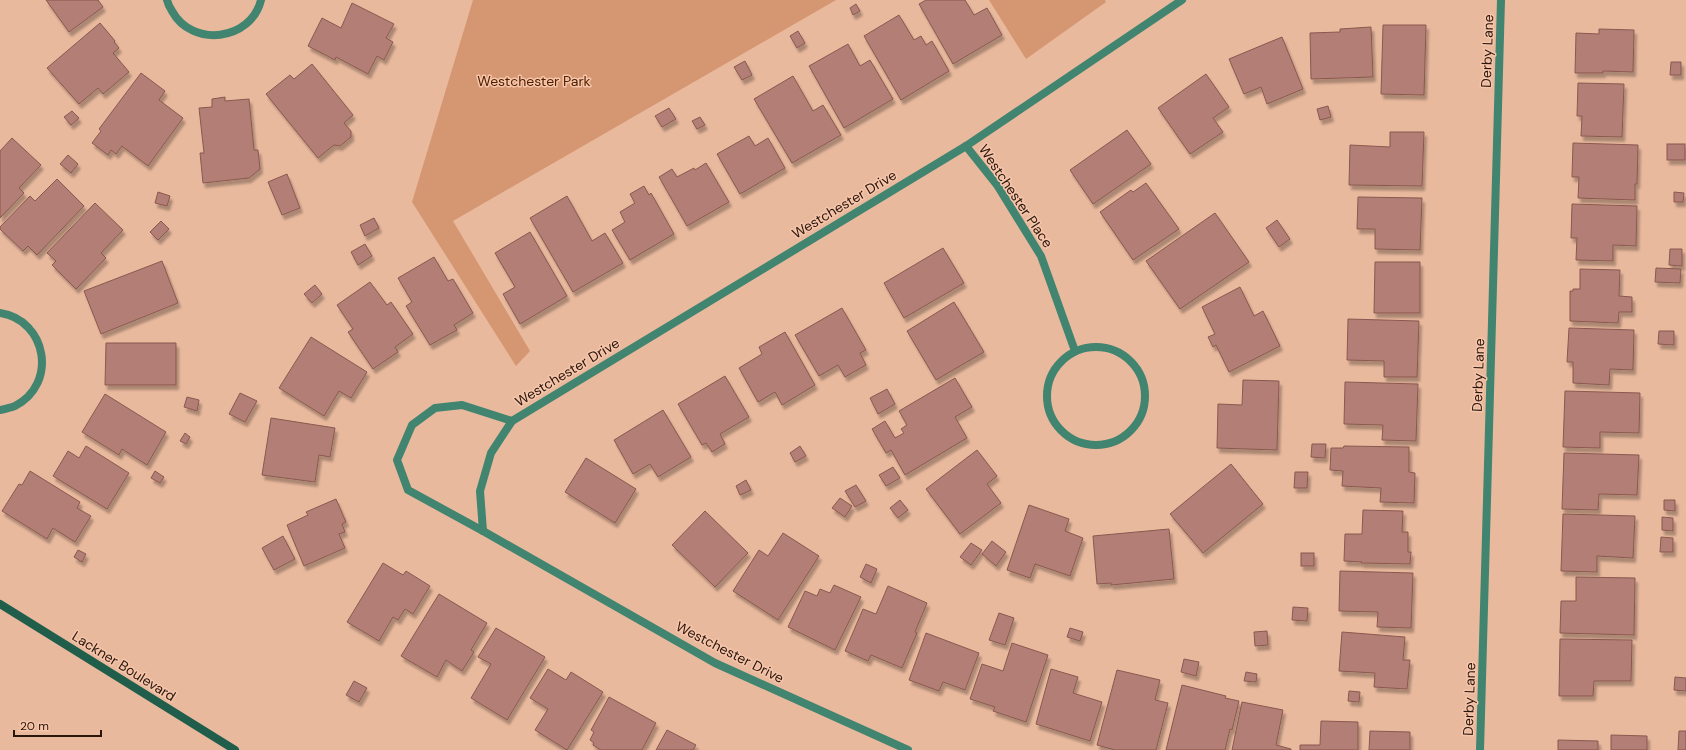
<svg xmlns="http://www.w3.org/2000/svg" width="1686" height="750" viewBox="0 0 1686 750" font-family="'DM Sans',sans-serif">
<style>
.green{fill:#d59672}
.building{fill:#b27e74;stroke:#8a584f;filter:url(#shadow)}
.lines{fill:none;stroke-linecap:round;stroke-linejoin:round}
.street{stroke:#41846f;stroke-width:8}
.secondary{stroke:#205d4b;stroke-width:8}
.labels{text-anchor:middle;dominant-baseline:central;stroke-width:3;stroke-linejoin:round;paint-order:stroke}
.street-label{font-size:14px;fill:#28160c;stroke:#f7c5aa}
.park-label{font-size:14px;fill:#4f2000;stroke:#f7c5aa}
</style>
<defs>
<filter id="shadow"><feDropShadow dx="2.5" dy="4.5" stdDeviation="1" flood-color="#0004"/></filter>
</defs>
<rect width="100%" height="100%" fill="#e9b99d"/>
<g class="green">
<polygon points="473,0 836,0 453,221 530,351 516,366 412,202"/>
<polygon points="989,0 1105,0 1106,2 1026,59"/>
</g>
<g class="building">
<polygon points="46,0 98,0 103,7 69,32"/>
<polygon points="926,0 965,0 974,15 987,8 1002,35 953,64 919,4"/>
<polygon points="352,3 394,24 386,38 393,42 384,60 377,56 368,74 336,57 335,60 308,46 322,18 341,28"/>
<polygon points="856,4 860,11 853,15 850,8"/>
<polygon points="899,15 914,40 921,36 926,45 932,41 949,71 901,100 864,36"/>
<polygon points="100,23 115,41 114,42 119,48 113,53 129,72 103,94 98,88 79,104 47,68"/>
<polygon points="1383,25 1426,25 1424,95 1381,94"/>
<polygon points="1371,27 1373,77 1311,79 1310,33 1340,32 1340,29"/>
<polygon points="1599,29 1634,30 1633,72 1603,71 1603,73 1575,73 1576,33 1599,34"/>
<polygon points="798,31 805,43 797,48 790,36"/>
<polygon points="1282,37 1303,89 1267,104 1261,87 1244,94 1229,59"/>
<polygon points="848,44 860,66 870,60 893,99 844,128 809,66"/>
<polygon points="745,61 752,75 742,80 734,67"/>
<polygon points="1671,62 1681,62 1681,75 1670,75"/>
<polygon points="312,64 353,115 344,123 351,131 351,137 340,146 334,145 318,158 266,94 290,75 294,79"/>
<polygon points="141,73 165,91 159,100 183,118 148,166 122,146 116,154 111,150 108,155 92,143 101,131 99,129"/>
<polygon points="1206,74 1229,107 1213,118 1223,132 1190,154 1158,108"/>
<polygon points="793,76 813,111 823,105 841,135 792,163 754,99"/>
<polygon points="1578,83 1624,84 1622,137 1581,136 1582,116 1577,116"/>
<polygon points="225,97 225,101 249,99 254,150 258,150 260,169 249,178 203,183 200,153 204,153 199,108 212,107 212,99"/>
<polygon points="1328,106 1331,117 1320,120 1317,109"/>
<polygon points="669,108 676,119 662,127 655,116"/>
<polygon points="72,111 79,118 71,125 64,117"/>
<polygon points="700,117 705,125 697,129 692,121"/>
<polygon points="1127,130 1151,164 1093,204 1070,170"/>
<polygon points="1390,132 1424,132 1422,186 1349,185 1350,145 1390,147"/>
<polygon points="749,136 755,146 768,138 785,168 740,194 717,154"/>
<polygon points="12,138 41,165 19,188 24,193 0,218 0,151"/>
<polygon points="1573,143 1638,145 1637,184 1635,184 1635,200 1578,198 1579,177 1572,177"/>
<rect x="1667" y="144" width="18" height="16"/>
<polygon points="68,155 78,164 71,173 60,164"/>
<polygon points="706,163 729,202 687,226 659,177 672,169 677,177 694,168 695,170"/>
<polygon points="287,174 300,208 282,215 268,182"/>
<polygon points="57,179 84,206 37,255 28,246 23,251 0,229 0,227 30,196 35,201"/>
<polygon points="1146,183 1179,229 1133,260 1100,212 1131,190 1133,192"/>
<polygon points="644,186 649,195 651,193 674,234 630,260 612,230 625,222 620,212 635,203 630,194"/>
<polygon points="158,192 170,196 167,206 155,203"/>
<polygon points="1674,192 1684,193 1683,202 1674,202"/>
<polygon points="567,196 592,241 605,233 623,263 573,292 530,218"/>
<polygon points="1358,197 1422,198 1420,250 1375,249 1375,229 1357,229"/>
<polygon points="95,203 123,230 101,253 106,258 76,289 52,265 56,261 47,253"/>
<polygon points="1572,204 1637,206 1636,246 1613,245 1613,261 1576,260 1577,238 1571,238"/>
<polygon points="1215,213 1249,262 1180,309 1146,261"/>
<polygon points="374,218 379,228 365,236 360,225"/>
<polygon points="1277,220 1290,239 1279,247 1266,228"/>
<polygon points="161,221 169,229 158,240 150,232"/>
<polygon points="530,232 567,296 520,324 503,294 515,287 495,253"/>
<polygon points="365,244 372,256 358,265 351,252"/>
<polygon points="943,248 964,283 904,318 884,283"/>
<polygon points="1670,249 1682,249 1682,266 1669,265"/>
<polygon points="434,257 448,281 453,279 473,313 454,325 457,330 430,345 406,306 412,302 398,278"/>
<polygon points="162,261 178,303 101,334 84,291"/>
<polygon points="1375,262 1420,262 1420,313 1374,313"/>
<polygon points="1656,268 1681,269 1680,283 1655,282"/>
<polygon points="1580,269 1620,270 1619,296 1632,297 1632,312 1619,312 1618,323 1570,321 1570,291 1573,291 1573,289 1580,289"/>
<polygon points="370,282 387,305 391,302 413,334 395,347 398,352 373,369 348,332 353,329 337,305"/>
<polygon points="315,285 322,294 312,303 304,294"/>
<polygon points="1240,287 1254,316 1263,311 1280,346 1229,372 1216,345 1213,347 1208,337 1215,334 1202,307"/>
<polygon points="954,302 984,352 936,380 907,331"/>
<polygon points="842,308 866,350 860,353 866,365 845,377 838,365 819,376 795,335"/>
<polygon points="1348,319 1419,321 1417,377 1384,377 1384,361 1347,360"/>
<polygon points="1569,328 1634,330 1633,370 1610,369 1609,385 1573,383 1573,362 1567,362"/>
<polygon points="1659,331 1674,331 1674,345 1658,344"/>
<polygon points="785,332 815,385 782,405 775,392 758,402 739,368 762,354 759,347"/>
<polygon points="311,337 367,372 351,398 339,391 324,416 279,388"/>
<polygon points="106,343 176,343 176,385 105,385"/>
<polygon points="725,376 749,417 720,434 725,444 712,452 706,443 702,445 678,404"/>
<polygon points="955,378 972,407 955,417 967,438 905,475 891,450 886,453 872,429 885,421 895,438 904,433 901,429 907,425 899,411"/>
<polygon points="1243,380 1279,381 1277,450 1217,448 1218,404 1242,405"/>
<polygon points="1345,382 1418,384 1416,441 1382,440 1383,425 1344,424"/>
<polygon points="887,389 895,404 878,414 870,398"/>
<polygon points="1565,391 1640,393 1639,433 1600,432 1600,448 1563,447"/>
<polygon points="240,393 257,401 245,422 229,414"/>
<polygon points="105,394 166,432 147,465 122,449 119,455 82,432"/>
<polygon points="187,397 199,400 197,411 184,407"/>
<polygon points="663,410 691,457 658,477 650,464 633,474 614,440"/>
<polygon points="271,418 335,428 330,457 319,455 315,482 262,475"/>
<polygon points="185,433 190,437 186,444 180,441"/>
<polygon points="1312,444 1326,444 1325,458 1311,457"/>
<polygon points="86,446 129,473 107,509 53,476 68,451 79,458"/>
<polygon points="800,446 806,456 795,462 790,453"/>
<polygon points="1344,446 1409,447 1409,472 1415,473 1414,503 1380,502 1381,488 1342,486 1343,471 1330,470 1331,448 1343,448"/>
<polygon points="977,450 997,476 987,484 1001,503 960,534 926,489"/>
<polygon points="1564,453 1639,455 1637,495 1599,494 1598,510 1562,509"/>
<polygon points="586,458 636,489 615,523 565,492"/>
<polygon points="1231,464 1263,504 1203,553 1170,514"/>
<polygon points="893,467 900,478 886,486 879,475"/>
<polygon points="30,471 80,502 77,508 91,516 75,542 53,528 47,539 2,511 19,484 22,485"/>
<polygon points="155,471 164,477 160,483 151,478"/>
<polygon points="1295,472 1308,472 1307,488 1294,488"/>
<polygon points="746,480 751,490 740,495 736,486"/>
<polygon points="856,485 866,501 855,507 845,491"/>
<polygon points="840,498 852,506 845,517 832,508"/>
<polygon points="336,499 346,522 342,524 345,532 339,534 345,548 304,566 287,525 308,515 306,512"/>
<polygon points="900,500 908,510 898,518 890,508"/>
<polygon points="1664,500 1675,500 1675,511 1664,510"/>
<polygon points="1029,505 1069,519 1065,531 1083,538 1070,576 1035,564 1030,578 1007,570"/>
<polygon points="1363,510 1403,511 1402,532 1408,532 1408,552 1411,552 1410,564 1361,563 1362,562 1344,561 1345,534 1362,534"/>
<polygon points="705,511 748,553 715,587 672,545"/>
<polygon points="1563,514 1635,516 1633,558 1597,556 1597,572 1561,571"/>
<polygon points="1662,517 1673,518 1673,531 1662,530"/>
<polygon points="1169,529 1174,579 1111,585 1111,583 1097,584 1093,536"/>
<polygon points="783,533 819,556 778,620 733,591 759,550 768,556"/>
<polygon points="283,536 295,559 274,570 262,548"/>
<polygon points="1661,537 1673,538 1673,552 1660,552"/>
<polygon points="992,541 1006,552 996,566 982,554"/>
<polygon points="971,543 982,550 971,565 960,557"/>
<polygon points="78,550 86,554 82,562 74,557"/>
<rect x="1301" y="553" width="13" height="13"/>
<polygon points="383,563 403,575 406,571 430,586 413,614 405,609 398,620 393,617 379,641 347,622"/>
<polygon points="866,564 877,569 871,583 860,577"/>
<polygon points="1340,571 1413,573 1411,628 1377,627 1378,612 1339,611"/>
<polygon points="1576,577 1635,578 1634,635 1560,633 1561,601 1576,601"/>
<polygon points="834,585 861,597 835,650 788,627 805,591 817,596 820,589 830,593"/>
<polygon points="888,586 927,603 915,632 917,633 902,668 871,655 868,661 845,651 863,609 876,614"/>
<polygon points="439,594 487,623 471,650 474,652 462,671 446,660 437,677 401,656"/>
<polygon points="1293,607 1308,608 1307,621 1292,620"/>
<polygon points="999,613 1014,618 1005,645 989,640"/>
<polygon points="496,628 545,657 507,720 471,698 491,664 478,657"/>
<polygon points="1070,628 1083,632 1080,641 1067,637"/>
<polygon points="1267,631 1268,645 1255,646 1254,632"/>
<polygon points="1342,632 1405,637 1403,660 1410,660 1407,689 1374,687 1375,673 1339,671"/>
<polygon points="926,633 979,653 965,690 943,682 939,691 909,680"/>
<polygon points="1560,639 1632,640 1631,681 1594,681 1593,696 1559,696"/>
<polygon points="1012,643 1048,655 1026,722 993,711 995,707 970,699 982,664 1003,671"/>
<polygon points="1184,659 1199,662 1196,676 1181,672"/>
<polygon points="548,669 566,680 571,672 603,692 567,750 535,730 548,709 530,698"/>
<polygon points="1051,669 1078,677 1073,693 1102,702 1090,741 1036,724"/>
<polygon points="1117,670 1160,680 1155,700 1168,703 1156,750 1115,750 1097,745"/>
<polygon points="1246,672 1257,674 1256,682 1244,681"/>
<polygon points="1675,677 1686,678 1686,691 1674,690"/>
<polygon points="354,681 367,688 359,702 346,695"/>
<polygon points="1182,685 1226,696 1225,698 1239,701 1232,730 1230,729 1225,750 1166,750"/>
<polygon points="1349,691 1360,692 1359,702 1348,701"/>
<polygon points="609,697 656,723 642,750 601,750 593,745 594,743 590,740 594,732 591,730"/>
<polygon points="1242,702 1283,710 1276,745 1291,749 1291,750 1232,750"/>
<polygon points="1321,721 1358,722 1358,750 1300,750 1300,745 1320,745"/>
<polygon points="667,730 696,745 693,750 656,750"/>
<polygon points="1370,731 1410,732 1410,750 1369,750"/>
<polygon points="1679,731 1686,731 1686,750 1678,750"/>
<polygon points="1611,735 1647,736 1647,750 1611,750"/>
<polygon points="1558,740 1598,741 1598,750 1558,750"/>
</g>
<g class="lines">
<g class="street">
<path d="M167 0C168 4 170 8 172 11 192 48 251 41 261 0"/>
<polyline points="966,146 997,185 1041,256 1075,351"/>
<path d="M0 313C47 320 58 384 15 406 10 408 5 409 0 410"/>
<circle cx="1096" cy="396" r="49"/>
<polyline points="483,531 480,491 491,453 512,421"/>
<polyline points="908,750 715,663 483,531 408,490 397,460 412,425 435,408 462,405 512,421 966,146 1182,0"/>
<polyline points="1480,750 1501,0"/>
</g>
<polyline class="secondary" points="0,604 235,750"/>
</g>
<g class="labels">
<g class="street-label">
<text transform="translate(1487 51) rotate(-88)">Derby Lane</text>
<text transform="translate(1016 196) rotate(56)">Westchester Place</text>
<text transform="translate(844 204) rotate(-31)">Westchester Drive</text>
<text transform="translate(567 372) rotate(-31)">Westchester Drive</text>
<text transform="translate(1478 375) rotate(-88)">Derby Lane</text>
<text transform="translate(730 652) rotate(27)">Westchester Drive</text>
<text transform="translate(124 666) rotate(32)">Lackner Boulevard</text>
<text transform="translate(1469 699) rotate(-88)">Derby Lane</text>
</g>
<g class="park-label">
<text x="534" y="81">Westchester Park</text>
</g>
</g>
<path d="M14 730v6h87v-6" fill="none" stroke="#28160c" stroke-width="2"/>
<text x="20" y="730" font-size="12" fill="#28160c" stroke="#f7c5aa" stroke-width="3" paint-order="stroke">20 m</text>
</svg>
